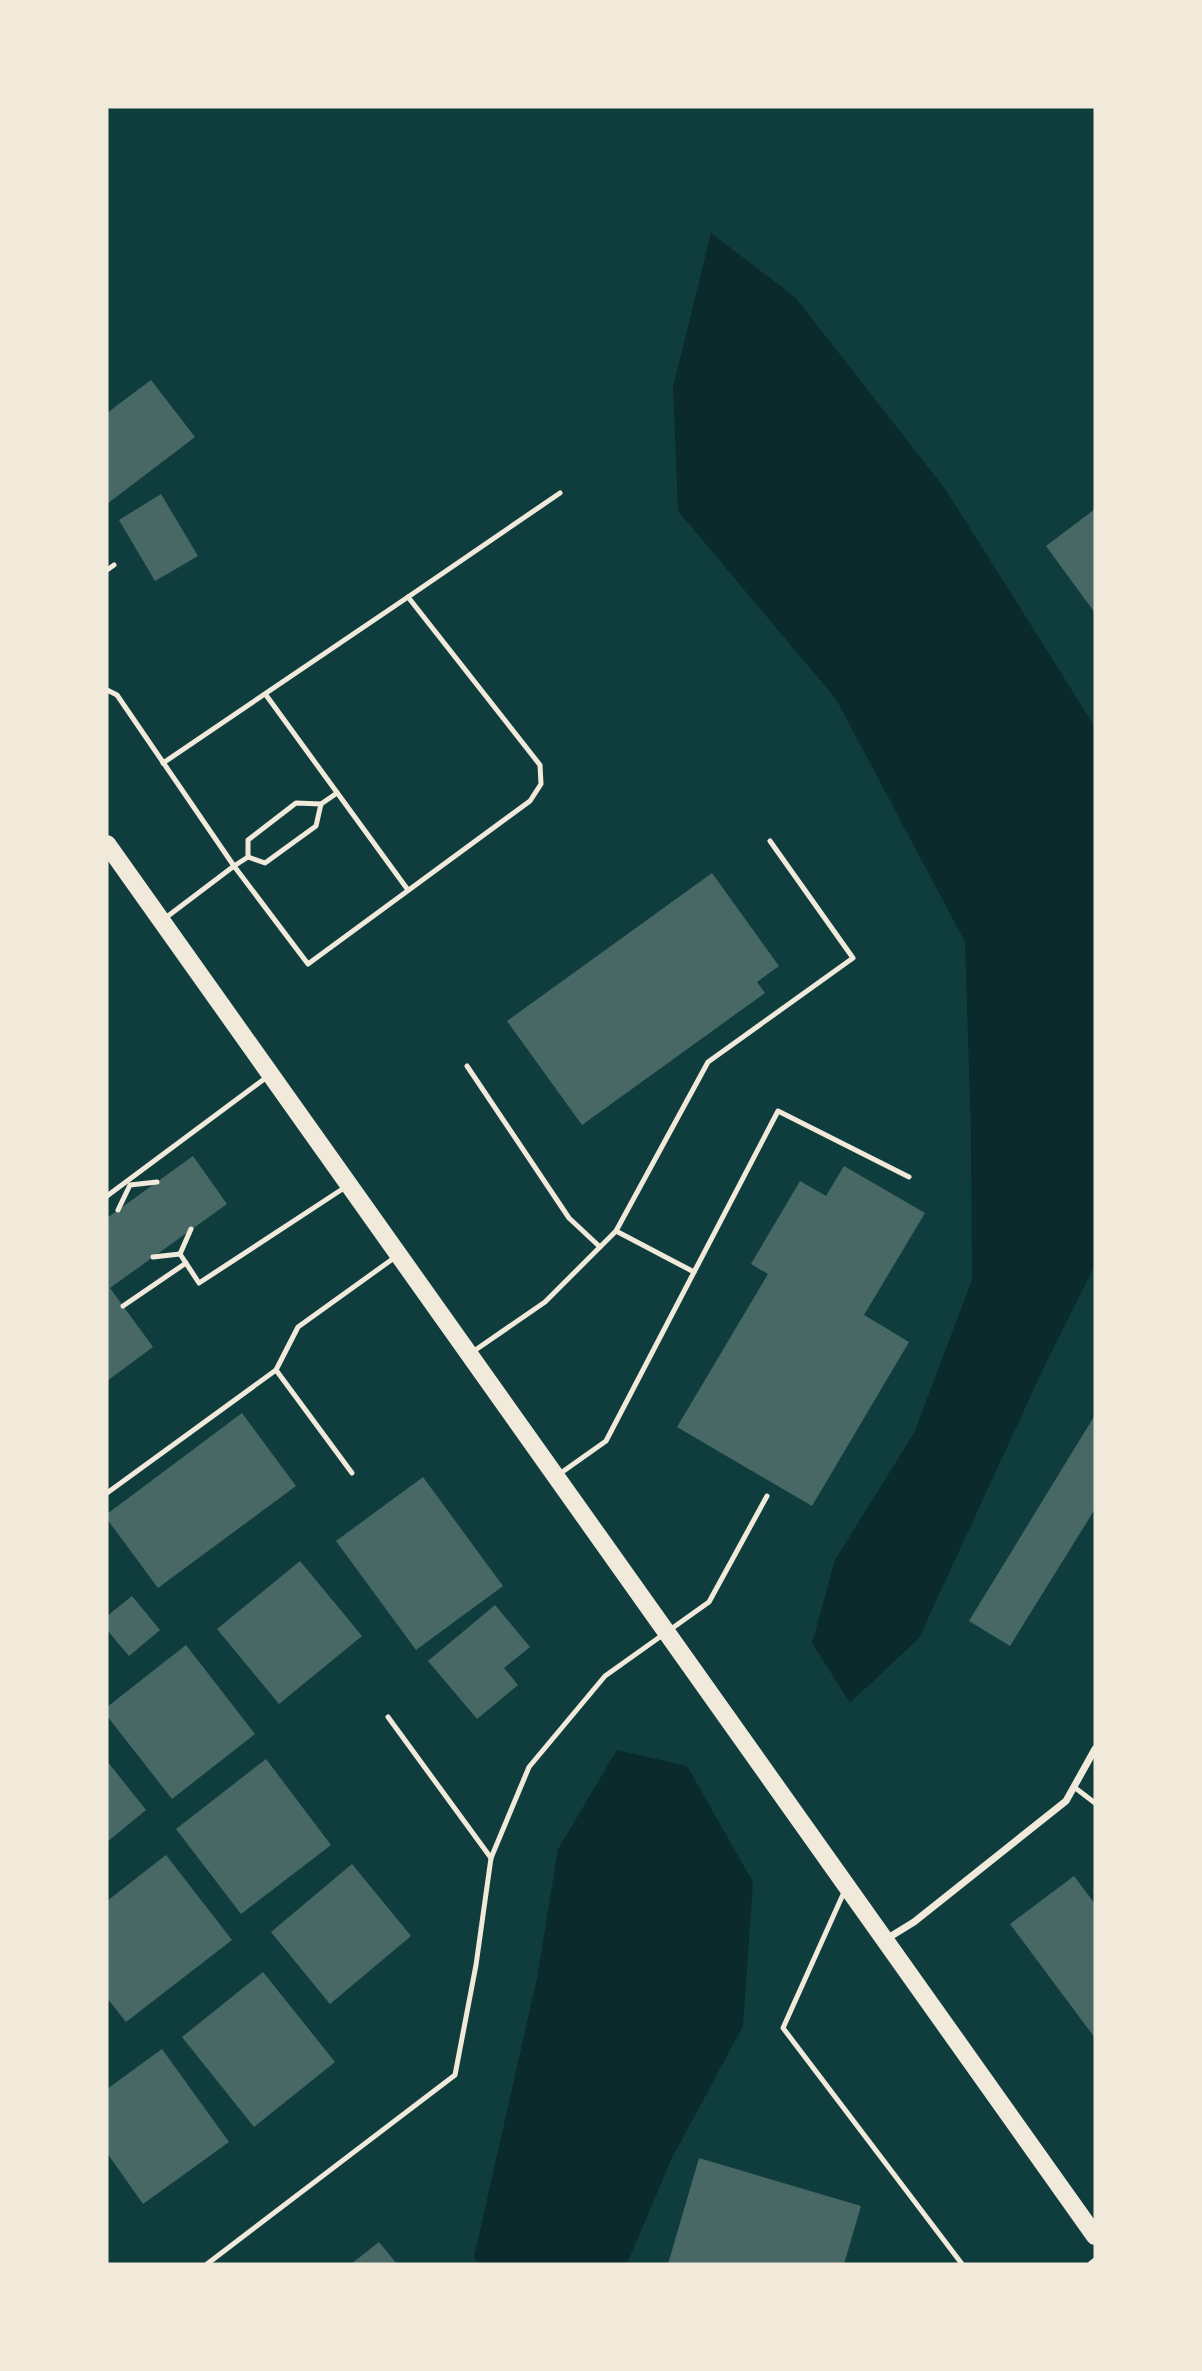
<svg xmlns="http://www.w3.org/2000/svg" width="1202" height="2371" viewBox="0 0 1202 2371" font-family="Lora,serif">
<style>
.water{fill:#0a2a2b}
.building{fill:#486865}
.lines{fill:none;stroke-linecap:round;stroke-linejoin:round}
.service{stroke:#f1e9da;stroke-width:5}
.minor{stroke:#f1e9da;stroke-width:7}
.primary{stroke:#f1e9da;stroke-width:18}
</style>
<rect width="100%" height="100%" fill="#0f3d3e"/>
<g class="water">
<polygon points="711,233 795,297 946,490 1095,727 1095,1265 1044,1367 919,1638 850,1703 812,1643 835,1560 914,1433 972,1280 971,1133 965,942 836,699 678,511 673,387"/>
<polygon points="617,1750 687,1766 753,1882 743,2026 671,2160 627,2264 477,2264 474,2257 537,1978 558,1849"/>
</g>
<g class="building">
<polygon points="151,380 195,437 107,504 107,413"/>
<polygon points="161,494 198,556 155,581 119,520"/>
<polygon points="1095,509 1095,613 1046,546"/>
<polygon points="712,873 779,966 757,982 765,993 582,1125 507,1021"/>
<polygon points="193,1156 227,1204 110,1288 153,1347 107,1381 107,1218"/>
<polygon points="844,1166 925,1213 864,1315 909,1342 812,1506 677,1427 768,1274 751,1264 800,1181 826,1196"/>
<polygon points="242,1413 296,1486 158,1588 107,1519 107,1514"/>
<polygon points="1095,1415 1095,1509 1010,1646 969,1621"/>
<polygon points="423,1477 503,1586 416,1650 336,1541"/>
<polygon points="300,1561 362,1636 279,1704 217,1629"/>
<polygon points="132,1596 160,1630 129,1656 107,1630 107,1616"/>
<polygon points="495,1605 530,1647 504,1668 518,1685 477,1719 428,1661"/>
<polygon points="186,1645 255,1734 172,1799 107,1716 107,1707"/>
<polygon points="266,1759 331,1845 241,1914 176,1829"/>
<polygon points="107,1761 146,1810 107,1842"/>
<polygon points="166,1855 232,1940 126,2022 107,1998 107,1901"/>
<polygon points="352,1864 411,1936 330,2004 271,1932"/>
<polygon points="1074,1876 1095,1904 1095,2038 1010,1924"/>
<polygon points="263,1972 335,2062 254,2127 182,2037"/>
<polygon points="162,2049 229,2142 143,2204 107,2153 107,2089"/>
<polygon points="699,2158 861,2206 844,2264 668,2264"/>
<polygon points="379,2242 397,2264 351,2264"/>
</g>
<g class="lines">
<g class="service">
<polyline points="107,570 114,565"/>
<polyline points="107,690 117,695 234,866 248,857"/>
<polyline points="266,695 408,890"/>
<polyline points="163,763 408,597"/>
<polyline points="248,857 248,840 296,803 321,804 337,793"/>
<polyline points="248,857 265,863 316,826 321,804"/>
<polyline points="164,919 234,866 308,964 530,801 541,784 540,765 408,597 560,493"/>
<polyline points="467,1066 569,1218 600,1247"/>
<polyline points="107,1196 267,1077"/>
<polyline points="118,1210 130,1185 157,1182"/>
<polyline points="616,1231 694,1272"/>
<polyline points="180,1254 199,1283 344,1188"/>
<polyline points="153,1257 180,1254 191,1229"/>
<polyline points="123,1306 186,1263"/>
<polyline points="471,1353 545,1302 616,1231 708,1062 853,958 770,841"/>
<polyline points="276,1370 352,1473"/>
<polyline points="558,1475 606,1441 778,1111 909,1177"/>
<polyline points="107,1493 276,1370 298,1327 394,1258"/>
<polyline points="388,1717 491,1858"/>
<polyline points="1074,1787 1095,1803"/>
<polyline points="845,1890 783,2028 962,2264"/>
<polyline points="207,2264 455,2075 476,1965 491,1858 529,1767 605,1676 709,1602 767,1496"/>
<polyline points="1090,2264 1095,2260"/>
</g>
<polyline class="minor" points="888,1938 914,1922 1066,1801 1095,1749"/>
<path class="primary" d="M107 844C433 1310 769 1770 1095 2236"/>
</g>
<rect width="1202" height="2371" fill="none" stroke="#f1e9da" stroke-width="217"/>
</svg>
